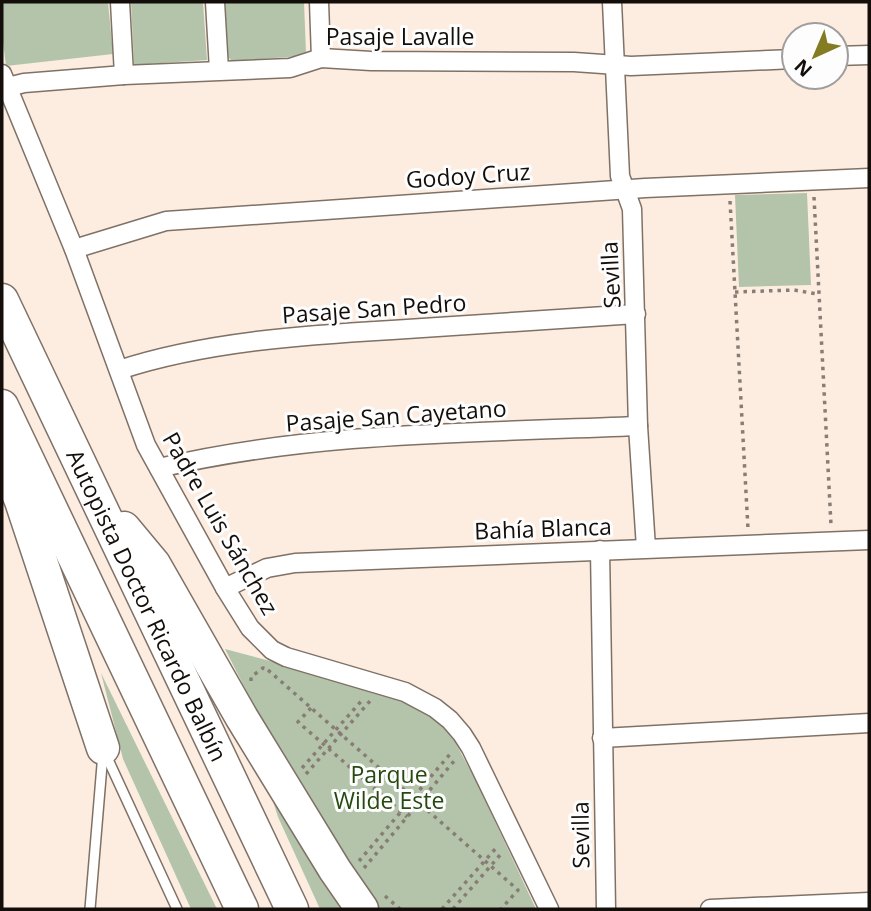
<svg xmlns="http://www.w3.org/2000/svg" width="871" height="911" viewBox="0 0 871 911" font-family="'Open Sans',sans-serif">
<style>
.green{fill:#b3c4ab}
.lines{fill:none;stroke-linecap:round;stroke-linejoin:round}
.lane-casing{stroke:#7f7166;stroke-width:12}
.street-casing{stroke:#7f7166;stroke-width:21}
.highway-casing{stroke:#7f7166;stroke-width:35}
.path{stroke:#887d75;stroke-width:3.5;stroke-dasharray:3.5 5;stroke-linecap:butt}
.lane{stroke:#fff;stroke-width:9}
.street{stroke:#fff;stroke-width:18}
.highway{stroke:#fff;stroke-width:32}
.labels{text-anchor:middle;dominant-baseline:central;stroke-width:6;stroke-linejoin:round;paint-order:stroke}
.street-label{font-size:23px;fill:#140e0a;stroke:#fdfdfd}
.park-label{font-size:23px;fill:#26490f;stroke:#fdfdfd}
</style>
<rect width="100%" height="100%" fill="#fdede1"/>
<g class="green">
<polygon points="2,2 108,2 113,54 6,66 2,34"/>
<polygon points="131,2 203,2 207,60 134,65"/>
<polygon points="225,2 304,2 306,53 301,56 232,61 228,57"/>
<polygon points="807,193 811,285 739,287 735,195"/>
<polygon points="225,649 395,694 420,706 439,721 455,742 476,781 536,909 376,909 289,775"/>
<polygon points="101,673 217,909 191,909 123,759"/>
<polygon points="271,795 350,909 320,909 278,817"/>
</g>
<g class="lines">
<defs>
<g id="lane">
<polyline points="105,753 177,909"/>
<polyline points="90,909 103,753"/>
</g>
<g id="street">
<polyline points="120,2 124,75"/>
<polyline points="215,2 219,70"/>
<polyline points="319,2 321,58"/>
<polyline points="612,2 620,176 632,209 638,426 646,548"/>
<polyline points="836,56 869,55"/>
<polyline points="2,74 74,249 146,445 225,588 250,628 272,650 286,657 405,692 435,708 450,720 462,734 471,748 549,909"/>
<polyline points="8,87 24,83 124,75 290,68 321,58 371,61 574,62 631,66 794,59"/>
<polyline points="74,249 166,221 645,188 869,178"/>
<path d="M119 370C204 342 304 335 392 330 474 324 555 319 636 314"/>
<path d="M159 468C315 431 479 433 638 426"/>
<polyline points="600,550 606,909"/>
<polyline points="225,588 267,568 295,563 869,540"/>
<polyline points="602,738 869,723"/>
<polyline points="710,909 869,902"/>
</g>
<g id="highway">
<path id="s1" d="M2 300 292 909"/>
<polyline points="2,406 242,909"/>
<polyline points="2,455 21,501 103,748"/>
<polyline points="124,528 154,564 242,718 335,870 362,909"/>
</g>
</defs>
<use href="#lane" class="lane-casing"/>
<use href="#street" class="street-casing"/>
<use href="#highway" class="highway-casing"/>
<g class="path">
<polyline points="814,197 831,525"/>
<polyline points="730,201 748,529"/>
<polyline points="735,292 794,290 817,294"/>
<polyline points="268,670 518,890 501,909"/>
<polyline points="251,681 251,677 263,668 267,669"/>
<polyline points="311,708 298,722 407,817"/>
<polyline points="302,768 364,698"/>
<polyline points="306,774 370,701"/>
<polyline points="359,861 451,753"/>
<polyline points="364,868 455,760"/>
<polyline points="385,896 400,909"/>
<polyline points="442,909 497,847"/>
<polyline points="453,909 501,854"/>
</g>
<use href="#lane" class="lane"/>
<use href="#street" class="street"/>
<use href="#highway" class="highway"/>
</g>
<g class="labels">
<g class="street-label">
<text x="400" y="36">Pasaje Lavalle</text>
<text transform="translate(468 175) rotate(-4)">Godoy Cruz</text>
<text transform="translate(610 275) rotate(-93)">Sevilla</text>
<text transform="translate(374 308) rotate(-4)">Pasaje San Pedro</text>
<text transform="translate(396 415) rotate(-4)">Pasaje San Cayetano</text>
<text transform="translate(221 523) rotate(60)">Padre Luis Sánchez</text>
<text transform="translate(543 528) rotate(-2)">Bahía Blanca</text>
<text stroke="none"><textPath href="#s1" startOffset="338">Autopista Doctor Ricardo Balbín</textPath></text>
<text transform="translate(580 835) rotate(-91)">Sevilla</text>
</g>
<g class="park-label">
<text x="389" y="774">Parque<tspan x="389" dy="26">Wilde Este</tspan></text>
</g>
</g>
<rect width="871" height="911" fill="none" stroke="#140e0a" stroke-width="7"/>
<g transform="translate(815 56) rotate(224)"><circle r="33" fill="#fdfdfd" stroke="#a09d9c" stroke-width="2"/>
<path d="M0-5L12 26L0 18L-12 26Z" fill="#837c22"/>
<text y="-10" font-size="19" font-weight="bold" text-anchor="middle" fill="#140e0a">N</text>
</g>
</svg>
